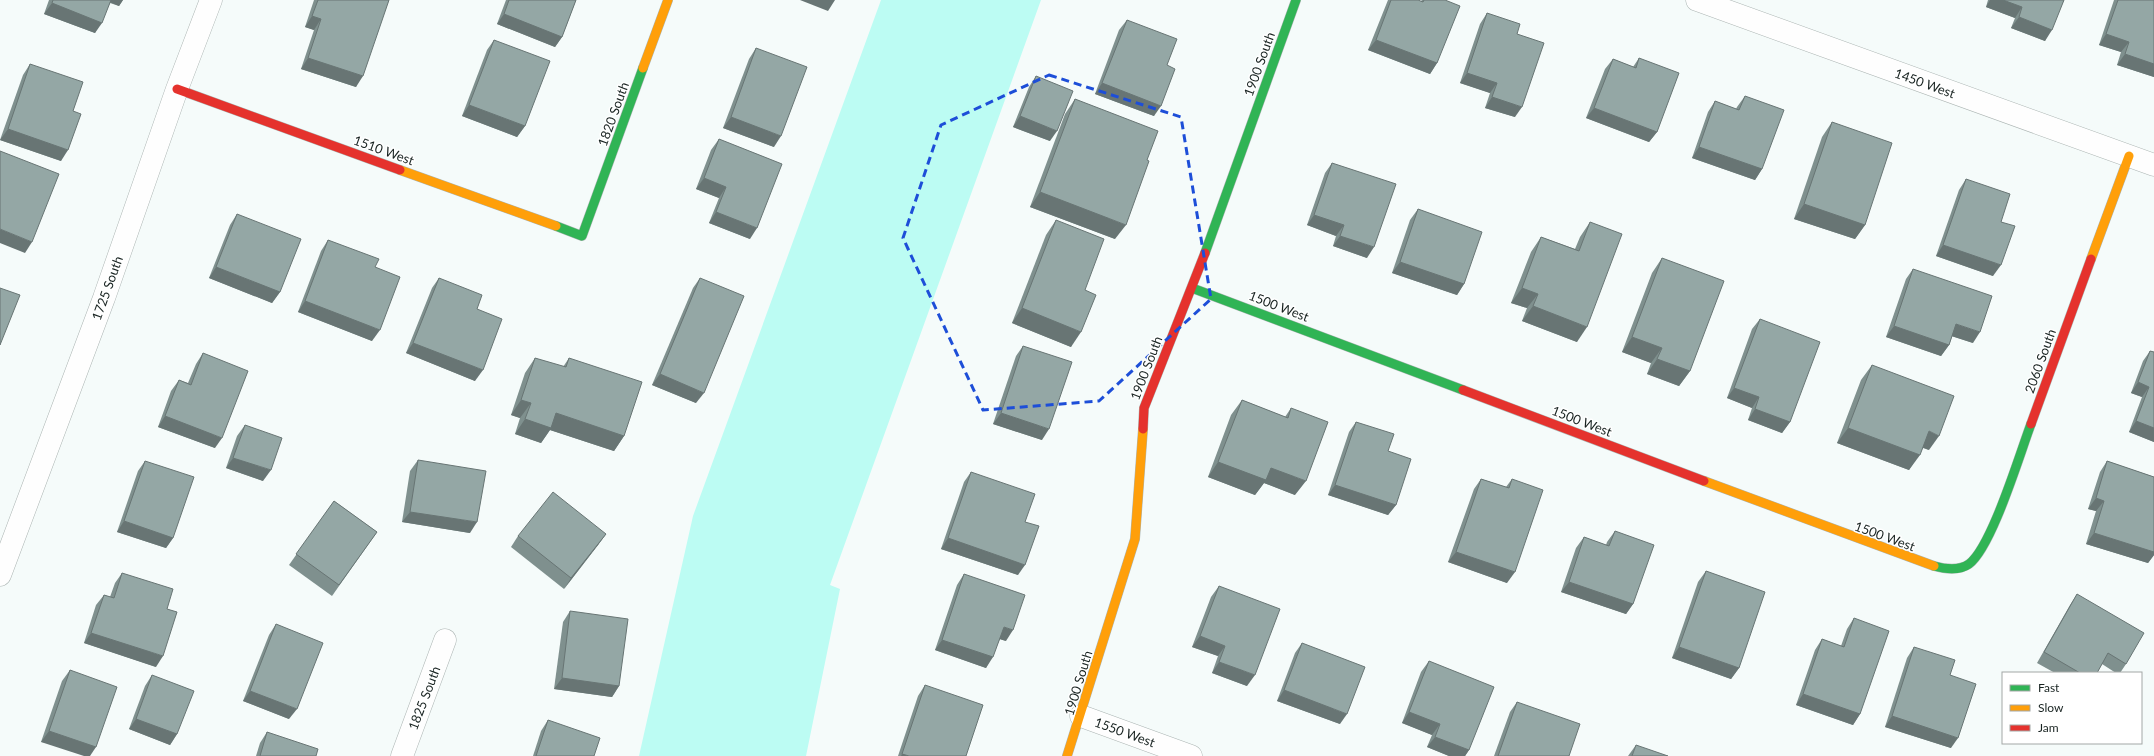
<svg xmlns="http://www.w3.org/2000/svg" width="2154" height="756" viewBox="0 0 2154 756" font-family="Lato,sans-serif">
<style>
.green{fill:#bcfcf3}
.lines{fill:none;stroke-linecap:round;stroke-linejoin:round}
.street-casing{stroke:#acb5b3;stroke-width:23}
.fast-casing{stroke:#acb5b3;stroke-width:10}
.slow-casing{stroke:#acb5b3;stroke-width:10}
.jam-casing{stroke:#acb5b3;stroke-width:10}
.street{stroke:#fefefe;stroke-width:22}
.fast{stroke:#30b455;stroke-width:9}
.slow{stroke:#ff9f0a;stroke-width:9}
.jam{stroke:#e5322d;stroke-width:9}
.wall{fill:#7f908e}
.shaded-wall{fill:#687574}
.building{fill:#94a7a5;stroke:#687574}
.marked{fill:none;stroke:#1d4ed8;stroke-width:3;stroke-dasharray:8 5;stroke-linejoin:round}
.labels{text-anchor:middle;dominant-baseline:central;stroke-width:3;stroke-linejoin:round;paint-order:stroke}
.street-label{font-size:13px;fill:#182321;stroke:#fff}
</style>
<rect width="100%" height="100%" fill="#f5fbfa"/>
<polygon class="green" points="881,0 1041,0 830,585 840,589 806,756 639,756 693,516"/>
<g class="lines">
<defs>
<g id="street">
<polyline points="1697,0 2154,165"/>
<polyline points="0,575 104,298 177,89 211,0"/>
<polyline points="1081,716 1191,756"/>
<polyline points="402,756 445,640"/>
</g>
<g id="fast">
<polyline points="556,226 582,236 643,68"/>
<polyline points="1205,253 1296,0"/>
<polyline points="1192,288 1463,390"/>
<path d="M1934 566C1945 569 1959 571 1969 564 1992 547 2020 453 2031 424"/>
</g>
<g id="slow">
<polyline points="643,68 668,0"/>
<polyline points="400,170 556,226"/>
<polyline points="2091,259 2129,156"/>
<polyline points="1704,481 1934,566"/>
<polyline points="1067,756 1135,539 1143,429"/>
</g>
<g id="jam">
<polyline points="177,89 400,170"/>
<polyline points="1463,390 1704,481"/>
<polyline points="2031,424 2091,259"/>
<polyline points="1143,429 1144,408 1205,253"/>
</g>
</defs>
<use href="#street" class="street-casing"/>
<use href="#fast" class="fast-casing"/>
<use href="#slow" class="slow-casing"/>
<use href="#jam" class="jam-casing"/>
<use href="#street" class="street"/>
<use href="#fast" class="fast"/>
<use href="#slow" class="slow"/>
<use href="#jam" class="jam"/>
</g>
<g class="wall">
<polygon points="49,0 123,0 119,6 110,3 95,33 44,14"/>
<polygon points="314,0 389,0 356,87 301,69 314,30 305,27"/>
<polygon points="506,0 576,0 562,37 555,47 497,24"/>
<polygon points="1388,0 1421,1 1422,0 1445,0 1437,63 1430,74 1368,50"/>
<polygon points="1988,0 2064,0 2045,41 2011,28 2015,18 1986,7"/>
<polygon points="2114,0 2154,0 2154,77 2117,65 2121,52 2099,45"/>
<polygon points="1487,13 1517,34 1515,117 1485,108 1490,93 1460,83 1480,24"/>
<polygon points="1127,20 1167,65 1154,116 1095,94 1119,30"/>
<polygon points="494,40 525,126 517,137 462,116 487,50"/>
<polygon points="756,48 774,147 723,128 749,59"/>
<polygon points="1639,58 1657,132 1649,142 1586,118 1605,69 1613,59 1633,67"/>
<polygon points="30,64 73,111 61,161 0,140 23,75"/>
<polygon points="1036,76 1050,141 1013,127 1029,87"/>
<polygon points="1745,96 1762,169 1755,180 1692,158 1708,112 1715,101 1736,109 1737,107"/>
<polygon points="1075,99 1115,239 1030,207 1065,114"/>
<polygon points="1832,122 1865,225 1855,239 1794,219 1822,137"/>
<polygon points="719,139 750,239 709,223 719,198 696,189 711,150"/>
<polygon points="1332,163 1367,258 1333,246 1336,236 1307,225 1325,173"/>
<polygon points="1966,179 2001,222 1993,276 1936,256 1959,190"/>
<polygon points="1418,209 1464,284 1457,295 1392,273 1410,220"/>
<polygon points="237,214 280,292 272,303 209,278 230,225"/>
<polygon points="1056,220 1085,290 1071,347 1012,323 1046,235"/>
<polygon points="1590,222 1577,342 1522,321 1527,308 1511,303 1531,252 1541,237 1575,249 1580,237"/>
<polygon points="328,240 375,267 372,341 298,312 321,251"/>
<polygon points="1662,258 1690,371 1679,386 1647,374 1651,363 1622,352 1652,273"/>
<polygon points="1913,269 1973,343 1952,336 1949,345 1941,356 1886,337 1906,279"/>
<polygon points="439,278 477,309 475,381 406,353 432,288"/>
<polygon points="700,278 696,403 652,385 693,288"/>
<polygon points="1760,319 1790,422 1782,433 1748,420 1752,408 1727,398 1752,329"/>
<polygon points="1023,346 1042,440 993,424 1016,356"/>
<polygon points="2150,351 2154,352 2154,442 2129,432 2142,397 2131,393 2143,361"/>
<polygon points="203,353 215,448 158,427 171,391 179,380 188,383 196,364"/>
<polygon points="535,358 563,367 569,358 624,436 614,451 550,430 541,443 515,434 520,418 511,415 525,373"/>
<polygon points="1872,365 1929,450 1923,448 1909,470 1837,443 1861,380"/>
<polygon points="1242,400 1285,417 1291,408 1295,495 1264,483 1255,495 1208,477 1231,415"/>
<polygon points="1356,422 1388,451 1396,505 1388,515 1328,495 1349,432"/>
<polygon points="245,425 263,481 226,468 237,436"/>
<polygon points="418,460 470,533 402,522 410,471"/>
<polygon points="145,461 173,538 166,548 117,532 138,471"/>
<polygon points="2107,461 2154,477 2154,555 2148,563 2086,544 2096,511 2088,509 2100,472"/>
<polygon points="971,472 1025,522 1018,575 941,549 964,482"/>
<polygon points="1481,479 1506,487 1512,479 1507,583 1448,562 1474,489"/>
<polygon points="334,501 377,532 332,596 289,565"/>
<polygon points="1615,531 1633,604 1626,614 1561,592 1576,548 1584,537 1606,545 1607,542"/>
<polygon points="606,534 598,545 564,589 511,547 518,536"/>
<polygon points="1706,571 1739,668 1731,679 1672,658 1698,582"/>
<polygon points="122,573 156,667 84,643 96,605 104,595 110,597 115,583"/>
<polygon points="964,574 1006,641 1000,639 986,668 935,650 957,585"/>
<polygon points="1219,586 1247,686 1212,673 1218,656 1192,647 1211,597"/>
<polygon points="2077,594 2126,664 2120,673 2116,673 2102,664 2097,673 2055,673 2037,663 2070,605"/>
<polygon points="570,611 619,686 612,697 554,689 563,622"/>
<polygon points="1854,618 1860,714 1853,725 1796,705 1815,650 1822,639 1841,646 1847,629"/>
<polygon points="276,624 289,719 243,701 269,635"/>
<polygon points="1302,643 1340,724 1277,701 1295,653"/>
<polygon points="1914,647 1950,675 1951,748 1885,727 1907,658"/>
<polygon points="1429,661 1469,750 1465,756 1449,756 1427,747 1432,735 1402,723 1421,672"/>
<polygon points="70,670 96,747 41,742 62,681"/>
<polygon points="152,675 177,734 170,745 129,729 145,686"/>
<polygon points="925,685 966,756 898,756 918,696"/>
<polygon points="1517,702 1569,756 1494,756 1510,712"/>
<polygon points="548,720 594,756 533,756 541,731"/>
<polygon points="267,732 316,756 256,756 260,743"/>
<polygon points="1636,745 1632,756 1628,756"/>
</g>
<g class="shaded-wall">
<polygon points="108,0 123,0 119,6 107,1"/>
<polygon points="800,0 835,0 828,11"/>
<polygon points="1990,0 2003,0 2022,7 2015,18 1986,7"/>
<polygon points="52,3 102,23 95,33 44,14"/>
<polygon points="504,14 562,37 555,47 497,24"/>
<polygon points="312,16 321,19 314,30 305,27"/>
<polygon points="2019,17 2052,30 2045,41 2011,28"/>
<polygon points="2106,34 2129,42 2121,52 2099,45"/>
<polygon points="1376,40 1437,63 1430,74 1368,50"/>
<polygon points="2125,54 2154,64 2154,77 2117,65"/>
<polygon points="308,58 363,76 356,87 301,69"/>
<polygon points="1467,73 1497,83 1490,93 1460,83"/>
<polygon points="1102,83 1161,106 1154,116 1095,94"/>
<polygon points="1492,97 1522,107 1515,117 1485,108"/>
<polygon points="469,105 525,126 517,137 462,116"/>
<polygon points="1594,108 1657,132 1649,142 1586,118"/>
<polygon points="1020,116 1057,131 1050,141 1013,127"/>
<polygon points="731,117 781,136 774,147 723,128"/>
<polygon points="8,129 68,150 61,161 0,140"/>
<polygon points="1699,147 1762,169 1755,180 1692,158"/>
<polygon points="704,178 726,187 719,198 696,189"/>
<polygon points="1040,192 1126,225 1115,239 1030,207"/>
<polygon points="1804,204 1865,225 1855,239 1794,219"/>
<polygon points="716,212 757,228 750,239 709,223"/>
<polygon points="1314,215 1344,225 1336,236 1307,225"/>
<polygon points="0,229 32,242 25,253 0,243"/>
<polygon points="1340,236 1374,247 1367,258 1333,246"/>
<polygon points="1943,245 2001,265 1993,276 1936,256"/>
<polygon points="1400,262 1464,284 1457,295 1392,273"/>
<polygon points="216,267 280,292 272,303 209,278"/>
<polygon points="1522,288 1538,294 1527,308 1511,303"/>
<polygon points="305,301 380,330 372,341 298,312"/>
<polygon points="1533,306 1587,327 1577,342 1522,321"/>
<polygon points="1022,308 1081,332 1071,347 1012,323"/>
<polygon points="1956,324 1980,332 1973,343 1948,335"/>
<polygon points="1894,326 1949,345 1941,356 1886,337"/>
<polygon points="1632,337 1662,348 1651,363 1622,352"/>
<polygon points="413,343 483,370 475,381 406,353"/>
<polygon points="1657,359 1690,371 1679,386 1647,374"/>
<polygon points="660,374 704,393 696,403 652,385"/>
<polygon points="2138,382 2149,387 2142,397 2131,393"/>
<polygon points="1734,388 1759,397 1752,408 1727,398"/>
<polygon points="521,400 531,403 520,418 511,415"/>
<polygon points="1755,409 1790,422 1782,433 1748,420"/>
<polygon points="556,413 624,436 614,451 550,430 541,443 515,434 525,419"/>
<polygon points="1001,413 1049,429 1042,440 993,424"/>
<polygon points="165,416 222,438 215,448 158,427"/>
<polygon points="2136,421 2154,428 2154,442 2129,432"/>
<polygon points="1848,428 1920,455 1909,470 1837,443"/>
<polygon points="1929,431 1939,436 1929,450 1919,446"/>
<polygon points="233,458 271,470 263,481 226,468"/>
<polygon points="1218,462 1271,468 1306,481 1295,495 1264,483 1255,495 1208,477"/>
<polygon points="1335,485 1396,505 1388,515 1328,495"/>
<polygon points="2096,498 2104,501 2096,511 2088,509"/>
<polygon points="410,512 477,522 470,533 402,522"/>
<polygon points="124,521 173,538 166,548 117,532"/>
<polygon points="2094,533 2154,552 2154,555 2148,563 2086,544"/>
<polygon points="606,534 598,545 564,589 571,578"/>
<polygon points="948,538 1025,565 1018,575 941,549"/>
<polygon points="1456,552 1515,572 1507,583 1448,562"/>
<polygon points="1569,582 1633,604 1626,614 1561,592"/>
<polygon points="1004,627 1013,630 1006,641 996,638"/>
<polygon points="91,633 163,656 156,667 84,643"/>
<polygon points="1200,636 1225,646 1218,656 1192,647"/>
<polygon points="942,640 993,657 986,668 935,650"/>
<polygon points="1679,647 1739,668 1731,679 1672,658"/>
<polygon points="1219,662 1255,675 1247,686 1212,673"/>
<polygon points="562,678 619,686 612,697 554,689"/>
<polygon points="1284,690 1347,714 1340,724 1277,701"/>
<polygon points="250,691 297,709 289,719 243,701"/>
<polygon points="1803,694 1860,714 1853,725 1796,705"/>
<polygon points="1409,712 1440,724 1432,735 1402,723"/>
<polygon points="1892,716 1958,738 1951,748 1885,727"/>
<polygon points="136,719 177,734 170,745 129,729"/>
<polygon points="49,731 96,747 90,756 84,756 41,742"/>
<polygon points="1435,737 1469,750 1465,756 1449,756 1427,747"/>
<polygon points="902,754 909,756 901,756"/>
</g>
<g class="building">
<polygon points="53,0 111,0 102,23 52,3"/>
<polygon points="318,0 389,0 363,76 308,58 321,19 312,16"/>
<polygon points="509,0 576,0 562,37 504,14"/>
<polygon points="1391,0 1418,0 1423,2 1424,0 1445,0 1460,6 1437,63 1376,40"/>
<polygon points="2003,0 2064,0 2052,30 2019,17 2022,7"/>
<polygon points="2118,0 2154,0 2154,64 2125,54 2129,42 2106,34"/>
<polygon points="1487,13 1520,24 1517,34 1544,43 1522,107 1492,97 1497,83 1467,73"/>
<polygon points="1127,20 1177,39 1167,65 1175,69 1161,106 1102,83"/>
<polygon points="494,40 550,61 525,126 469,105"/>
<polygon points="756,48 807,67 781,136 731,117"/>
<polygon points="1639,58 1679,73 1657,132 1594,108 1613,59 1636,68"/>
<polygon points="30,64 83,82 73,111 81,114 68,150 8,129"/>
<polygon points="1036,76 1073,91 1057,131 1020,116"/>
<polygon points="1745,96 1784,110 1762,169 1699,147 1715,101 1739,110"/>
<polygon points="1075,99 1158,131 1147,160 1149,161 1126,225 1040,192"/>
<polygon points="1832,122 1892,143 1865,225 1804,204"/>
<polygon points="719,139 782,164 757,228 716,212 726,187 704,178"/>
<polygon points="0,151 59,174 32,242 0,229"/>
<polygon points="1332,163 1396,184 1374,247 1340,236 1344,225 1314,215"/>
<polygon points="1966,179 2010,194 2001,222 2015,226 2001,265 1943,245"/>
<polygon points="1418,209 1482,232 1464,284 1400,262"/>
<polygon points="237,214 301,239 280,292 216,267"/>
<polygon points="1056,220 1104,239 1085,290 1096,295 1081,332 1022,308"/>
<polygon points="1590,222 1622,234 1587,327 1533,306 1538,294 1522,288 1541,237 1579,251"/>
<polygon points="328,240 379,259 375,267 400,277 380,330 305,301"/>
<polygon points="1662,258 1724,281 1690,371 1657,359 1662,348 1632,337"/>
<polygon points="1913,269 1992,296 1980,332 1956,324 1949,345 1894,326"/>
<polygon points="439,278 482,295 477,309 502,319 483,370 413,343"/>
<polygon points="700,278 744,296 704,393 660,374"/>
<polygon points="0,288 20,295 0,345"/>
<polygon points="1760,319 1820,342 1790,422 1755,409 1759,397 1734,388"/>
<polygon points="1023,346 1072,362 1049,429 1001,413"/>
<polygon points="2150,351 2154,352 2154,428 2136,421 2149,387 2138,382"/>
<polygon points="203,353 248,371 222,438 165,416 179,380 191,385"/>
<polygon points="535,358 566,367 569,358 642,382 624,436 556,413 551,428 525,419 531,403 521,400"/>
<polygon points="1872,365 1954,396 1939,436 1929,431 1920,455 1848,428"/>
<polygon points="1242,400 1288,418 1291,408 1328,422 1306,481 1271,468 1266,480 1218,462"/>
<polygon points="1356,422 1394,434 1388,451 1411,459 1396,505 1335,485"/>
<polygon points="245,425 282,438 271,470 233,458"/>
<polygon points="418,460 486,471 477,522 410,512"/>
<polygon points="145,461 194,477 173,538 124,521"/>
<polygon points="2107,461 2154,477 2154,552 2094,533 2104,501 2096,498"/>
<polygon points="971,472 1035,494 1025,522 1039,526 1025,565 948,538"/>
<polygon points="1481,479 1509,488 1512,479 1543,490 1515,572 1456,552"/>
<polygon points="553,492 606,534 571,578 518,536"/>
<polygon points="334,501 377,532 339,585 296,554"/>
<polygon points="1615,531 1654,545 1633,604 1569,582 1584,537 1609,546"/>
<polygon points="1706,571 1765,592 1739,668 1679,647"/>
<polygon points="122,573 173,589 167,609 177,612 163,656 91,633 104,595 114,598"/>
<polygon points="964,574 1025,595 1013,630 1004,627 993,657 942,640"/>
<polygon points="1219,586 1280,609 1255,675 1219,662 1225,646 1200,636"/>
<polygon points="2077,594 2144,633 2126,664 2108,653 2097,673 2080,673 2044,652"/>
<polygon points="570,611 628,619 619,686 562,678"/>
<polygon points="1854,618 1889,631 1860,714 1803,694 1822,639 1844,647"/>
<polygon points="276,624 323,643 297,709 250,691"/>
<polygon points="1302,643 1365,667 1347,714 1284,690"/>
<polygon points="1914,647 1955,660 1950,675 1976,684 1958,738 1892,716"/>
<polygon points="1429,661 1494,687 1469,750 1435,737 1440,724 1409,712"/>
<polygon points="70,670 117,687 96,747 49,731"/>
<polygon points="152,675 194,691 177,734 136,719"/>
<polygon points="925,685 983,705 966,756 909,756 902,754"/>
<polygon points="1517,702 1580,724 1569,756 1498,756"/>
<polygon points="548,720 600,738 594,756 536,756"/>
<polygon points="267,732 318,749 316,756 260,756"/>
<polygon points="1636,745 1668,756 1632,756"/>
</g>
<path class="marked" d="M1049 75 1181 117 1211 299 1099 401 983 410 903 238 941 125Z"/>
<g class="labels">
<g class="street-label">
<text transform="translate(1259 64) rotate(-70)">1900 South</text>
<text transform="translate(1925 83) rotate(20)">1450 West</text>
<text transform="translate(613 114) rotate(-70)">1820 South</text>
<text transform="translate(384 150) rotate(20)">1510 West</text>
<text transform="translate(107 288) rotate(-70)">1725 South</text>
<text transform="translate(1279 306) rotate(21)">1500 West</text>
<text transform="translate(2040 361) rotate(-70)">2060 South</text>
<text transform="translate(1146 368) rotate(-69)">1900 South</text>
<text transform="translate(1582 421) rotate(21)">1500 West</text>
<text transform="translate(1885 536) rotate(20)">1500 West</text>
<text transform="translate(1078 683) rotate(-73)">1900 South</text>
<text transform="translate(424 698) rotate(-69)">1825 South</text>
<text transform="translate(1125 732) rotate(20)">1550 West</text>
</g>
</g>
<rect x="2002" y="672" width="140" height="72" fill="#ffffff" stroke="#a3a7a6"/>
<rect x="2010" y="685" width="20" height="6" fill="#30b455" stroke="#a3a7a6"/>
<text x="2038" y="692" font-size="12" fill="#182321">Fast</text>
<rect x="2010" y="705" width="20" height="6" fill="#ff9f0a" stroke="#a3a7a6"/>
<text x="2038" y="712" font-size="12" fill="#182321">Slow</text>
<rect x="2010" y="725" width="20" height="6" fill="#e5322d" stroke="#a3a7a6"/>
<text x="2038" y="732" font-size="12" fill="#182321">Jam</text>
</svg>
